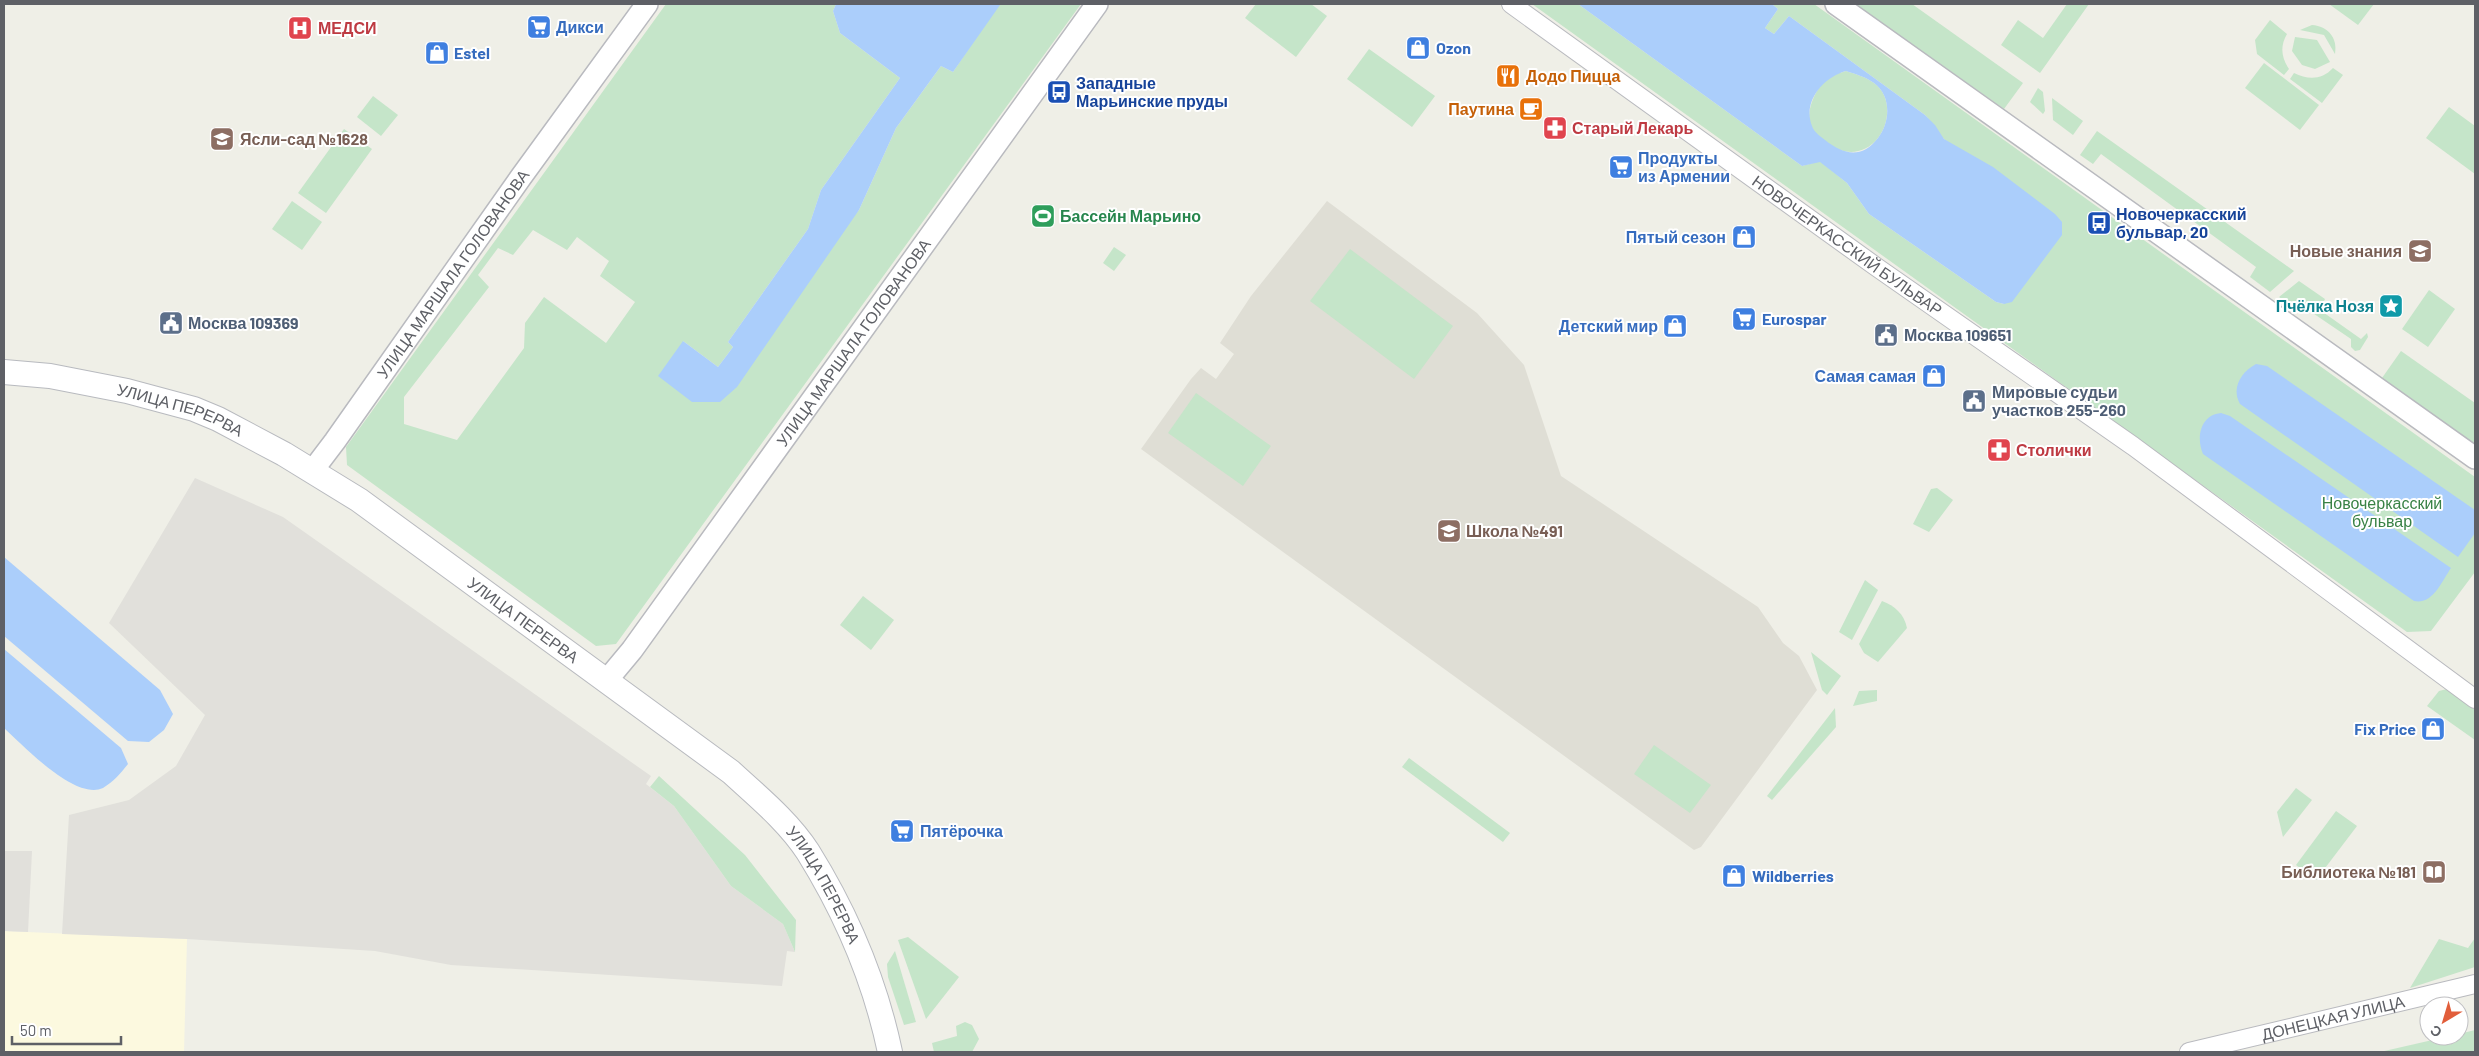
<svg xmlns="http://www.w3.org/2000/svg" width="2479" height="1056" font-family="Barlow,sans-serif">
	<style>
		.commercial { fill: #fcf9df }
		.industrial { fill: #e1e0db }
		.education { fill: #dfded5 }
		.green { fill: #c5e5c9; fill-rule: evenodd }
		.water { fill: #abcefb; fill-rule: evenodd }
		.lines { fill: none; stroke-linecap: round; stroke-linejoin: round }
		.minor-casing { stroke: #b9babf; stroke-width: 20 }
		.tertiary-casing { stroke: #b9babf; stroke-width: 24 }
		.secondary-casing { stroke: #b8babf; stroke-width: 26 }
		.minor { stroke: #fff; stroke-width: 18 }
		.tertiary { stroke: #fff; stroke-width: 21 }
		.secondary { stroke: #fff; stroke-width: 24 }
		.labels { text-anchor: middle; stroke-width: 4; stroke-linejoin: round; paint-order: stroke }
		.shop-label { font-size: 16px; font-weight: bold; fill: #366cbe; stroke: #fff; text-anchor: start }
		.health-label { font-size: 16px; font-weight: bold; fill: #be3a42; stroke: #fff; text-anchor: start }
		.food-label { font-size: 16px; font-weight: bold; fill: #c56008; stroke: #fff; text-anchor: start }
		.transit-label { font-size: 16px; font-weight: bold; fill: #164399; stroke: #fff; text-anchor: start }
		.education-label { font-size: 16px; font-weight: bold; fill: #785e54; stroke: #fff; text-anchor: start }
		.leisure-label { font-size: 16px; font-weight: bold; fill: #27864d; stroke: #fff; text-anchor: start }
		.street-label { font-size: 16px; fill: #5e6066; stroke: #fff }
		.culture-label { font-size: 16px; font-weight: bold; fill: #0d838f; stroke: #fff; text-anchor: end }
		.service-label { font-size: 16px; font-weight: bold; fill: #4e5e75; stroke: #fff; text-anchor: start }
		.park-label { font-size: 16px; fill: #398246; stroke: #fff }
	</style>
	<rect width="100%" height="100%" fill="#efefe7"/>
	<path class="commercial" d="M 4,931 L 187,939 L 184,1052 L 4,1052 Z"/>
	<g class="industrial">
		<path d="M 195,478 L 283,517 L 651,776 L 646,784 L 674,806 L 731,886 L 783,924 L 795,952 L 787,951 L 782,986 L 451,965 L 375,951 L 187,939 L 62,934 L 69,815 L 129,800 L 176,766 L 205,715 L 109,623 Z"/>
		<path d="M 4,851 L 32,851 L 28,932 L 4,931 Z"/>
	</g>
	<path class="education" d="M 1327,201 L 1477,313 L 1524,365 L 1561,476 L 1758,607 L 1783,643 L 1799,656 L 1817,690 L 1701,847 L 1694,850 L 1141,449 L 1191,379 L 1201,368 L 1216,379 L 1234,354 L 1220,343 L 1251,296 Z"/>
	<g class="green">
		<path d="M 666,4 L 836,4 L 833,11 L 840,33 L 900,78 L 821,190 L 808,229 L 728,342 L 733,347 L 718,367 L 683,341 L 692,402 L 859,210 L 896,128 L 941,66 L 953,72 L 999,4 L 1081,4 L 616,644 L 596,646 L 347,465 L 346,447 ZM 533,230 L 567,250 L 577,237 L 609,261 L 600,276 L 635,302 L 606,343 L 544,297 L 525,323 L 524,348 L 457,440 L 404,424 L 404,397 L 489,287 L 478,275 L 498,248 L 513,255 Z"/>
		<path d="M 1256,4 L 1311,4 L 1327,16 L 1296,57 L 1245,18 Z"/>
		<path d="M 1532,4 L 1578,4 L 1802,166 L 1820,161 L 1847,183 L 1869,214 L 1996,302 L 2004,304 L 2008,180 C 1988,162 1964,155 1945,140 C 1938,134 1933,123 1925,115 L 1789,16 L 1774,34 L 1765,28 L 1778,9 L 1772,4 L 1814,4 L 2475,477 L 2475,572 L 2431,631 L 2407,632 Z"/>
		<path d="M 1855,4 L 1912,4 L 2023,83 L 2004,109 Z"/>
		<path d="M 2067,4 L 2089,4 L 2040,73 L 2001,45 L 2018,20 L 2043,38 Z"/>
		<path d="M 2329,4 L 2374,4 L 2358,25 Z"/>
		<path d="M 2270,20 L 2287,34 C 2280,46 2281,57 2289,69 L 2284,75 L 2257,54 L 2255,40 Z"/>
		<path d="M 2312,25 C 2328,26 2338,38 2335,54 L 2324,35 L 2300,30 Z"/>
		<path d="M 2295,37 L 2317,40 L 2330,62 L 2315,69 L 2302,65 L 2292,51 Z"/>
		<path d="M 1369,49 L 1435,96 L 1412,127 L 1347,79 Z"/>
		<path d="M 2264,63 L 2319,105 L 2300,130 L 2245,88 Z"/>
		<path d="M 2333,68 L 2343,75 L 2322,103 L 2290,79 L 2294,73 C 2308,80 2322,80 2333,68 Z"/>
		<path d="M 1846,71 C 1855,74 1866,77 1874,83 C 1892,96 1890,123 1878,138 C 1859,162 1829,152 1813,130 C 1803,115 1815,88 1828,78 C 1833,74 1840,73 1846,71 Z"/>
		<path d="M 2038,88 L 2043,92 L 2045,111 L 2043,114 L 2030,102 Z"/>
		<path d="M 373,96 L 398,115 L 381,136 L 357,117 Z"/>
		<path d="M 2052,98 L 2083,121 L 2073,135 L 2053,120 Z"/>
		<path d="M 2449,107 L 2475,126 L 2475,174 L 2426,138 Z"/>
		<path d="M 344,129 L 372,149 L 326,213 L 298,193 Z"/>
		<path d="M 2097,131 L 2294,271 L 2270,292 L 2250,277 L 2256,267 L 2101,154 L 2093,164 L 2080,155 Z"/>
		<path d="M 292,201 L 322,222 L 302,250 L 272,229 Z"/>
		<path d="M 1114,247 L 1126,255 L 1114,271 L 1103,263 Z"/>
		<path d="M 1350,249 L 1453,326 L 1414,379 L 1310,301 Z"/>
		<path d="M 2299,281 L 2325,299 L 2320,310 L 2361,339 L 2367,333 L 2368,337 L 2360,350 L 2355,351 L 2351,347 L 2351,339 L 2295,301 L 2289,304 L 2279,297 Z"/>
		<path d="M 2429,290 L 2455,309 L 2428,347 L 2402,329 Z"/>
		<path d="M 2401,351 L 2475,403 L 2475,445 L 2382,378 Z"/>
		<path d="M 1196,393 L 1271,446 L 1243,486 L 1168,433 Z"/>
		<path d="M 1937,488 L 1953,500 L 1929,532 L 1913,524 L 1931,489 Z"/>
		<path d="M 1865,580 L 1878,590 L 1852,640 L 1839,632 Z"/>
		<path d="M 863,596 L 894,620 L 871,650 L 840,625 Z"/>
		<path d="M 1882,601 C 1895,606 1904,614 1907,628 L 1878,662 L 1864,653 L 1859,644 Z"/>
		<path d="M 1811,652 L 1841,676 L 1827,695 L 1822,690 Z"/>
		<path d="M 2447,689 L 2475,710 L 2475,740 L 2427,706 L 2439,691 Z"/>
		<path d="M 1877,690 L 1877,701 L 1853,706 L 1859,691 Z"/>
		<path d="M 1835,708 L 1836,727 L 1772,800 L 1767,796 Z"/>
		<path d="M 1654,745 L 1711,785 L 1690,813 L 1634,774 Z"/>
		<path d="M 1409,758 L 1510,833 L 1503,842 L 1402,767 Z"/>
		<path d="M 659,776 L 745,855 L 796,920 L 795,952 L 783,924 L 731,886 L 674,806 L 650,787 Z"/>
		<path d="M 2296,788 L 2312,800 L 2283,837 L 2277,812 Z"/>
		<path d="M 2336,811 L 2357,826 L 2316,880 L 2296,865 Z"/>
		<path d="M 908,937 L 959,977 L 926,1019 L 898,940 Z"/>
		<path d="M 2475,938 L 2475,967 L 2410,988 L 2439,939 L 2468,948 Z"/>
		<path d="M 895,951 L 916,1022 L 904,1025 L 888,977 L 887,964 Z"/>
		<path d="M 965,1022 L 972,1025 L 979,1039 L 972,1052 L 934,1052 L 932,1043 L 957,1036 L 956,1026 Z"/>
		<path d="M 2475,1030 L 2475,1052 L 2380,1052 L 2450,1036 L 2459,1036 L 2459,1034 Z"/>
	</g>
	<g class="water">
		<path d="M 836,4 L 1000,5 L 953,72 L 941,66 L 896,128 L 859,210 L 737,387 L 720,402 L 692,402 L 658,376 L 683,341 L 718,367 L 733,347 L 728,342 L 808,229 L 821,190 L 900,78 L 840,33 L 833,11 Z"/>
		<path d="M 1578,4 L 1772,4 L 1778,9 L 1765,28 L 1774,34 L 1789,16 L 1925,115 L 1935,125 L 1944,139 L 1993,167 L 2055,214 L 2062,222 L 2062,235 L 2012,302 L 2004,304 L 1996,302 L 1869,214 L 1847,183 L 1820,162 L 1802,166 ZM 1846,71 C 1855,74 1866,77 1874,83 C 1892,96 1890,123 1878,138 C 1861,160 1843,154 1825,140 C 1820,136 1814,132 1812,126 C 1802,101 1824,77 1846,71 Z"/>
		<path d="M 2256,364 L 2267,366 L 2475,510 L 2475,533 L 2458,557 L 2240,404 C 2231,388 2241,372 2256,364 Z"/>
		<path d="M 2221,413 L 2230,416 L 2451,568 C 2442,581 2433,605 2414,601 L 2203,454 C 2196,438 2200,415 2221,413 Z"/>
		<path d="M 4,557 L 160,690 L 173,714 L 164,730 L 149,742 L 128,741 L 4,636 Z"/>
		<path d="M 4,649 L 121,748 L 128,764 C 121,773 113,782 103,788 C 75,801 23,745 4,728 Z"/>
	</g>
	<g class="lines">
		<defs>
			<g id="minor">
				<path id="s1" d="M 1511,4 L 1875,266 L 2133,446 L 2475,699"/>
				<path id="s2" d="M 2189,1052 L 2475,984"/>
			</g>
			<g id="tertiary">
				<path d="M 1836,4 L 2475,458"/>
				<path id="s3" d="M 313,470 L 335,441 L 521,177 L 647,4"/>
				<path id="s4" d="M 607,680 L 632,650 L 1097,4"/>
			</g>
			<g id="secondary">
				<path id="s5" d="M 4,372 L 50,376 L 127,391 L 194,409 L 218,419 L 284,454 L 359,500 L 731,772 C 757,796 788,821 808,852 C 846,913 875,981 890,1052"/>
			</g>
		</defs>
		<use href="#minor" class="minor-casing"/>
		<use href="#tertiary" class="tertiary-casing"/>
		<use href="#secondary" class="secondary-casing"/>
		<use href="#minor" class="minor"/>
		<use href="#tertiary" class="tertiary"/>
		<use href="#secondary" class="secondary"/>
	</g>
	<defs>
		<symbol id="supermarket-square" viewBox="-11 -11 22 22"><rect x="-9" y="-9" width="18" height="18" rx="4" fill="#3f7fe0" stroke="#fff"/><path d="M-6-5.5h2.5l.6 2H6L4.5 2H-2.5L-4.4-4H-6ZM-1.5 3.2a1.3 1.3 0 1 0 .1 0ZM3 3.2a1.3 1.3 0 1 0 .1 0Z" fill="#fff"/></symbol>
		<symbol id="hospital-square" viewBox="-11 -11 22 22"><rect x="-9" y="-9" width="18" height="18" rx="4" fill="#e0444e" stroke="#fff"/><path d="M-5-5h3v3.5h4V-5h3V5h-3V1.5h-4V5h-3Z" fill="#fff"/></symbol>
		<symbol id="shop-square" viewBox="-11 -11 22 22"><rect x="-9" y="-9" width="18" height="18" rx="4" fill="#3f7fe0" stroke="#fff"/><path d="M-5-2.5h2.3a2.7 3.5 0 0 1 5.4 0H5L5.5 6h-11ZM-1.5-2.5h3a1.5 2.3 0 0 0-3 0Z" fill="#fff"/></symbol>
		<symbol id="restaurant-square" viewBox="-11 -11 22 22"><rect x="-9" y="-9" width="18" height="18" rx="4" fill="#e8710a" stroke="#fff"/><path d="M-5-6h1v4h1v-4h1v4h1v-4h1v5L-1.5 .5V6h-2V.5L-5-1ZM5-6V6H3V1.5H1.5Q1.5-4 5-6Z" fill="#fff"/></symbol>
		<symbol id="bus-square" viewBox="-11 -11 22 22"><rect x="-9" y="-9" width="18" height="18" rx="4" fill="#1a4fb4" stroke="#fff"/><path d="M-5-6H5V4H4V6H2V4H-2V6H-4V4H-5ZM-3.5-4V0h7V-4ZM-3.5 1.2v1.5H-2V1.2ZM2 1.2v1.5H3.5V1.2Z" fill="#fff"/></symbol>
		<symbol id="cafe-square" viewBox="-11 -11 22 22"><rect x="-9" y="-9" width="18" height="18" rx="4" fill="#e8710a" stroke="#fff"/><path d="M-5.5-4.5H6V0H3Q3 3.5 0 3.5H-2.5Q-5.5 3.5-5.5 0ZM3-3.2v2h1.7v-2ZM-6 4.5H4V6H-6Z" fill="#fff"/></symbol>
		<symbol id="pharmacy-square" viewBox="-11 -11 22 22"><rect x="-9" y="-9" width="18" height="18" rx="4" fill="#e0444e" stroke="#fff"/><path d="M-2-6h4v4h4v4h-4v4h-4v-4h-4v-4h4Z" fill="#fff"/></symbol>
		<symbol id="school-square" viewBox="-11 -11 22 22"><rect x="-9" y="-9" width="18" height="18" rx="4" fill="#8d6e63" stroke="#fff"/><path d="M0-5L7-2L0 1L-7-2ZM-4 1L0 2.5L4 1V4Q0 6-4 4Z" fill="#fff"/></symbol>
		<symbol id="stadium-square" viewBox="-11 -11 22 22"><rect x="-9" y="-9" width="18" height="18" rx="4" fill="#2e9e5b" stroke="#fff"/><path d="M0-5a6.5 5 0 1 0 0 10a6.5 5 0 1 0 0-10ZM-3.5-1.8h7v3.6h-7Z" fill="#fff"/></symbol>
		<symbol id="university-square" viewBox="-11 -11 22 22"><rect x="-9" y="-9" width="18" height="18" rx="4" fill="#8d6e63" stroke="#fff"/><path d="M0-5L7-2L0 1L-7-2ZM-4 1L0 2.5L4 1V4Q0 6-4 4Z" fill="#fff"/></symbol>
		<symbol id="sight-square" viewBox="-11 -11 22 22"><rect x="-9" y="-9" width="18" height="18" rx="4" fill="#0f9aa8" stroke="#fff"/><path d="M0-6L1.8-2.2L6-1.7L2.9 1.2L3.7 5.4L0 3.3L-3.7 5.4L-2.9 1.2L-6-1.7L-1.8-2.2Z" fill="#fff"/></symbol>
		<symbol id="civic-square" viewBox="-11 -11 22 22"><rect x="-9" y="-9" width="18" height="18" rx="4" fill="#5c6f8a" stroke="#fff"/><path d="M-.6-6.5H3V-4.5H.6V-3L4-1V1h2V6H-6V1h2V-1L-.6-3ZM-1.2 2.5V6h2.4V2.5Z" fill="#fff"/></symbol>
		<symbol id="library-square" viewBox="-11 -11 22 22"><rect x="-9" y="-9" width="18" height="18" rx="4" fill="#8d6e63" stroke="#fff"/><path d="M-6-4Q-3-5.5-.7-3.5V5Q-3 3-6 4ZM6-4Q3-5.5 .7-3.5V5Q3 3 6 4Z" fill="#fff"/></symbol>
	</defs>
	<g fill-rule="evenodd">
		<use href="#supermarket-square" x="525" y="13" width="28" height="28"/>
		<use href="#hospital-square" x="286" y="14" width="28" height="28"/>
		<use href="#shop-square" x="1404" y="34" width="28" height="28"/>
		<use href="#shop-square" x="423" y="39" width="28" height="28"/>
		<use href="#restaurant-square" x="1494" y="62" width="28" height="28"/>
		<use href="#bus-square" x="1045" y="78" width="28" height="28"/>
		<use href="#cafe-square" x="1517" y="95" width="28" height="28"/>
		<use href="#pharmacy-square" x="1541" y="114" width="28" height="28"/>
		<use href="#school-square" x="208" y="125" width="28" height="28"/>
		<use href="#supermarket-square" x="1607" y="153" width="28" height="28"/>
		<use href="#stadium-square" x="1029" y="202" width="28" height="28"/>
		<use href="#bus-square" x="2085" y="209" width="28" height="28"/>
		<use href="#shop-square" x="1730" y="223" width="28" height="28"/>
		<use href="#university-square" x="2406" y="237" width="28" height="28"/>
		<use href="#sight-square" x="2377" y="292" width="28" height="28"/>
		<use href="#supermarket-square" x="1730" y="305" width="28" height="28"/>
		<use href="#civic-square" x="157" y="309" width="28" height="28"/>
		<use href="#shop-square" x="1661" y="312" width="28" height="28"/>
		<use href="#civic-square" x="1872" y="321" width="28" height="28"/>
		<use href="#shop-square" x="1920" y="362" width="28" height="28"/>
		<use href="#civic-square" x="1960" y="387" width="28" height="28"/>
		<use href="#pharmacy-square" x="1985" y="436" width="28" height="28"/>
		<use href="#school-square" x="1435" y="517" width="28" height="28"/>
		<use href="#shop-square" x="2419" y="715" width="28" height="28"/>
		<use href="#supermarket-square" x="888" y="817" width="28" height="28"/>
		<use href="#library-square" x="2420" y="858" width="28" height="28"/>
		<use href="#shop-square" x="1720" y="862" width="28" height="28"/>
	</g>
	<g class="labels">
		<g class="shop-label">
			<text x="556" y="33">Дикси</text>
			<text x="1436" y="54">Ozon</text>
			<text x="454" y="59">Estel</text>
			<text x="1638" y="164">Продукты<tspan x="1638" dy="18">из Армении</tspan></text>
			<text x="1726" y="243" text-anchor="end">Пятый сезон</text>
			<text x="1762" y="325">Eurospar</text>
			<text x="1658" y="332" text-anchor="end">Детский мир</text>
			<text x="1916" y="382" text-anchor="end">Самая самая</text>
			<text x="2416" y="735" text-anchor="end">Fix Price</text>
			<text x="920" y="837">Пятёрочка</text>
			<text x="1752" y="882">Wildberries</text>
		</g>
		<g class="health-label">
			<text x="318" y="34">МЕДСИ</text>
			<text x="1572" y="134">Старый Лекарь</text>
			<text x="2016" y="456">Столички</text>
		</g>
		<g class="food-label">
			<text x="1526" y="82">Додо Пицца</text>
			<text x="1514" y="115" text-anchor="end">Паутина</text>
		</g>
		<g class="transit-label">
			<text x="1076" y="89">Западные<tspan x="1076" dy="18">Марьинские пруды</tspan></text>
			<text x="2116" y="220">Новочеркасский<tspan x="2116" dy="18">бульвар, 20</tspan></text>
		</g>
		<g class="education-label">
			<text x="240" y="145">Ясли-сад №1628</text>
			<text x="2402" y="257" text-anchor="end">Новые знания</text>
			<text x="1466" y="537">Школа №491</text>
			<text x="2416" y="878" text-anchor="end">Библиотека №181</text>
		</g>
		<g class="leisure-label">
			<text x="1060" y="222">Бассейн Марьино</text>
		</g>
		<g class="street-label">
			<text dy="6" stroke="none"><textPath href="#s1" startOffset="414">НОВОЧЕРКАССКИЙ БУЛЬВАР</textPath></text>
			<text dy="6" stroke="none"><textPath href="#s3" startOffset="241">УЛИЦА МАРШАЛА ГОЛОВАНОВА</textPath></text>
			<text dy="6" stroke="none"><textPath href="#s4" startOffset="418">УЛИЦА МАРШАЛА ГОЛОВАНОВА</textPath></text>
			<text dy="6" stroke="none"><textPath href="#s5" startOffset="181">УЛИЦА ПЕРЕРВА</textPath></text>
			<text dy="6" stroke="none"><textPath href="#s5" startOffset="586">УЛИЦА ПЕРЕРВА</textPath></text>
			<text dy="6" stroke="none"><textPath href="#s5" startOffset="991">УЛИЦА ПЕРЕРВА</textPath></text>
			<text dy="6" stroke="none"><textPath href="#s2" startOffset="148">ДОНЕЦКАЯ УЛИЦА</textPath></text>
		</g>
		<g class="culture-label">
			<text x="2374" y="312">Пчёлка Нозя</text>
		</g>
		<g class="service-label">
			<text x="188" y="329">Москва 109369</text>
			<text x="1904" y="341">Москва 109651</text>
			<text x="1992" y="398">Мировые судьи<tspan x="1992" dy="18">участков 255-260</tspan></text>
		</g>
		<g class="park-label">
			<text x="2382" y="509">Новочеркасский<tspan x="2382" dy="18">бульвар</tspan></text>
		</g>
	</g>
	<rect width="2479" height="1056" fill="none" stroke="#5e6066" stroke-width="10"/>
	<g transform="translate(2444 1021) rotate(218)"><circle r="24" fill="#ffffff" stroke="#bfbfc2"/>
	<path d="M0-4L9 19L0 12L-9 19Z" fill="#e15e3b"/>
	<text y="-8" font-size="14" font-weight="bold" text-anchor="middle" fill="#5e6066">С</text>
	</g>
	<path d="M12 1036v8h109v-8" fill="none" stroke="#5e6066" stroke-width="2.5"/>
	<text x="20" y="1036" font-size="15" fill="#5e6066" stroke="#ffffff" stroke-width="4" paint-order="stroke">50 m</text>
</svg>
